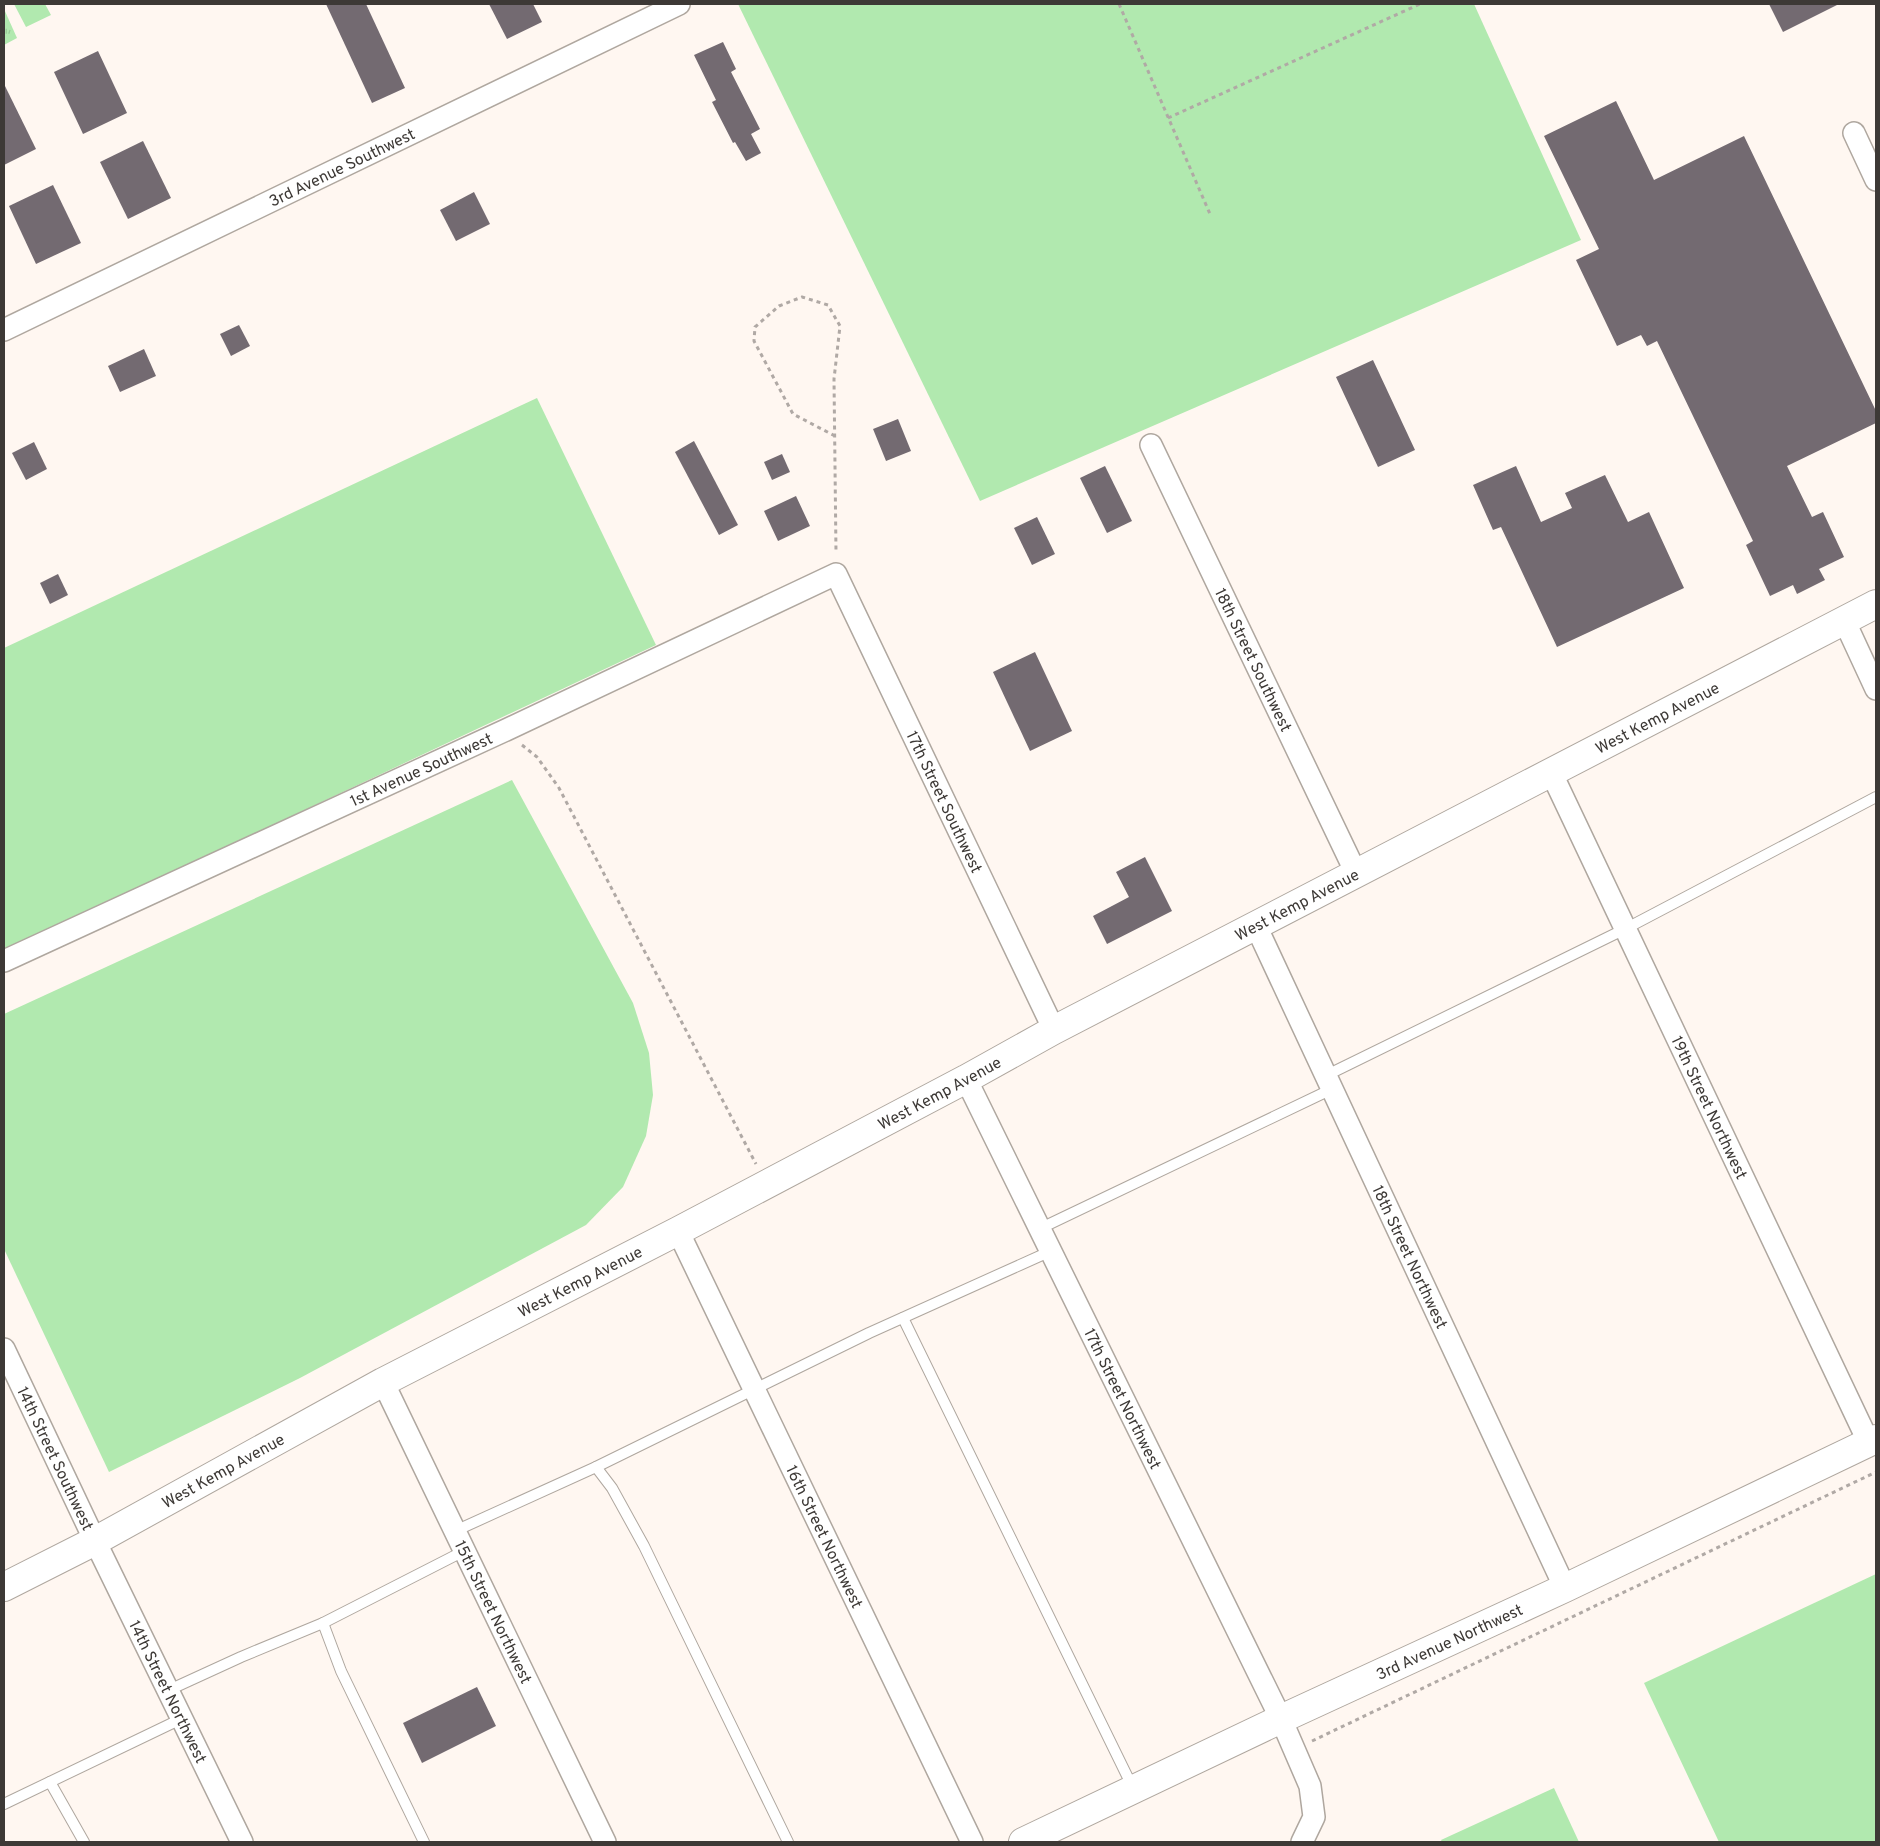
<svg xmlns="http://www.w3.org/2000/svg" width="1880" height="1846" font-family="Overpass,sans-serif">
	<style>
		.green { fill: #b1e9af }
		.park { fill: url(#park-tufts) }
		.building { fill: #736a71 }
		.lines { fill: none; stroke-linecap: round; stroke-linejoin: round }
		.lane-casing { stroke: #afa79f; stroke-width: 12 }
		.street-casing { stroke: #afa79f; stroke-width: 24 }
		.secondary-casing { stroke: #afa79f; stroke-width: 30 }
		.path { stroke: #b0a9a5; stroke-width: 3; stroke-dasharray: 4 4; stroke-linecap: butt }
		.lane { stroke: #fff; stroke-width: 10 }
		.street { stroke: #fff; stroke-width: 21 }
		.secondary { stroke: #fff; stroke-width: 28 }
		.labels { text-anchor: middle; stroke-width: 5; stroke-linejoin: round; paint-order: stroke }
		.street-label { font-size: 16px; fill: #3d3936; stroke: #fff7f1 }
	</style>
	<defs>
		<pattern id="park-tufts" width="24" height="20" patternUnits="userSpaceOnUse" patternTransform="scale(1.25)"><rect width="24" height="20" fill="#b1e9af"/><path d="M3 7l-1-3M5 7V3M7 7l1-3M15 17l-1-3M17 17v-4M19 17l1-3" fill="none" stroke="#99c997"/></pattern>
	</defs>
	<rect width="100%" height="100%" fill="#fff7f1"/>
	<g class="green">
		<path d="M 14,4 L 45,4 L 51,15 L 26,27 Z"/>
		<path d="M 738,4 L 1474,4 L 1581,240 L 980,501 Z"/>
		<path d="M 537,398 L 656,645 L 4,951 L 4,648 Z"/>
		<path d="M 512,780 L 633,1003 L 649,1053 L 653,1095 L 646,1136 L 623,1187 L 586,1225 L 300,1378 L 109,1472 L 4,1249 L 4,1014 Z"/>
		<path d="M 1876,1574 L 1876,1842 L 1719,1842 L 1644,1683 Z"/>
		<path d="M 1554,1788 L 1579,1842 L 1442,1842 L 1441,1840 Z"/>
	</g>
	<path class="park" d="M 4,9 L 17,38 L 4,45 Z"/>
	<g class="building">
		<path d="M 326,4 L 366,4 L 405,88 L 372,103 Z"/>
		<path d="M 489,4 L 533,4 L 542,22 L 507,39 Z"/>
		<path d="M 1769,4 L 1839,4 L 1783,32 Z"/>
		<path d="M 723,42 L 736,69 L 731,72 L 760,129 L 751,134 L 761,153 L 746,161 L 735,142 L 733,143 L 712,102 L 716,100 L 694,55 Z"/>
		<path d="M 98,51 L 127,113 L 83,134 L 54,72 Z"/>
		<path d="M 4,84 L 36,149 L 4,165 Z"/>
		<path d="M 1616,101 L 1654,180 L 1744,136 L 1876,411 L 1876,423 L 1787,466 L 1812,517 L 1823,512 L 1844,557 L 1819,569 L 1825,580 L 1797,594 L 1793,585 L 1770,596 L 1746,545 L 1753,541 L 1657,341 L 1647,346 L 1641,335 L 1617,346 L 1576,260 L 1599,249 L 1544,136 Z"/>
		<path d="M 143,141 L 171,198 L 128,219 L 100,162 Z"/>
		<path d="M 53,185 L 81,243 L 36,264 L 9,206 Z"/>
		<path d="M 474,192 L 490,224 L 456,241 L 440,210 Z"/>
		<path d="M 239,325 L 250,346 L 231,356 L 220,334 Z"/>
		<path d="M 144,349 L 156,376 L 120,392 L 108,366 Z"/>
		<path d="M 1373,360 L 1415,450 L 1378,467 L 1336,377 Z"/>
		<path d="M 898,419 L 911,451 L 886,461 L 873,429 Z"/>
		<path d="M 694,441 L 738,525 L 719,535 L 675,452 Z"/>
		<path d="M 34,442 L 47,469 L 26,480 L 12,453 Z"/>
		<path d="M 782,454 L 790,472 L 772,480 L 764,462 Z"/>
		<path d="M 1105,466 L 1132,521 L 1107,533 L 1080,478 Z"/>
		<path d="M 1516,466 L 1541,522 L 1572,508 L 1565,493 L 1605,475 L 1628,522 L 1649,512 L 1684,588 L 1557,647 L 1501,527 L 1493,530 L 1473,485 Z"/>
		<path d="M 796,496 L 810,526 L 778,541 L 764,511 Z"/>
		<path d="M 1037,517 L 1055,554 L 1032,565 L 1014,528 Z"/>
		<path d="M 58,574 L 68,595 L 50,604 L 40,583 Z"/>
		<path d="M 1035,652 L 1072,731 L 1030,751 L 993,672 Z"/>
		<path d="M 1145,857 L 1172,911 L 1107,944 L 1093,916 L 1129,897 L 1116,872 Z"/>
		<path d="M 477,1687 L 496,1726 L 422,1763 L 403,1723 Z"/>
	</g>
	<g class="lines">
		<defs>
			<g id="lane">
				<path d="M 1325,1076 L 1625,929 L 1876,797"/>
				<path d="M 1039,1229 L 1332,1089"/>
				<path d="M 903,1318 L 1133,1788"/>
				<path d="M 596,1467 L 612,1488 L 644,1546 L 788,1842"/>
				<path d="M 455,1531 L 596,1467 L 869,1333 L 1051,1251"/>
				<path d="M 323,1623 L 341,1671 L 424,1842"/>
				<path d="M 169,1690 L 241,1657 L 323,1623 L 464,1551"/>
				<path d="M 50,1782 L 84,1842"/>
				<path d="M 4,1804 L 183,1718"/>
			</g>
			<g id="street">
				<path d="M 1854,133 L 1876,180"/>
				<path id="s1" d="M 4,330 L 679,4"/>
				<path id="s2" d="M 1151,445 L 1356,873"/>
				<path d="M 1844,620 L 1876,689"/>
				<path id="s3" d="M 1551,772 L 1869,1443"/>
				<path id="s4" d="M 1256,926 L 1565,1588"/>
				<path id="s5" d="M 4,961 L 506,730 L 836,574 L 1054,1030"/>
				<path id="s6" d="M 966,1079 L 1281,1719 L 1310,1786 L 1314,1817 L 1302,1842"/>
				<path id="s7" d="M 678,1231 L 972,1842"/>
				<path id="s8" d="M 4,1349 L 95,1541 L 242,1842"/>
				<path id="s9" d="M 383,1382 L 605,1842"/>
			</g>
			<g id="secondary">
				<path id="s10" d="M 4,1587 L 95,1541 L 383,1382 L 678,1231 L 966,1079 L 1054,1030 L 1876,604"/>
				<path id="s11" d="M 1023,1842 L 1281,1719 L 1565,1588 L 1876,1439"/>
			</g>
		</defs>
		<use href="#lane" class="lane-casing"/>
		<use href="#street" class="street-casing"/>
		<use href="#secondary" class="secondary-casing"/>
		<g class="path">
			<path d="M 1119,4 L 1210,214"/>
			<path d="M 1168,118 L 1420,4"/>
			<path d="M 835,436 L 793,414 L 754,341 L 755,327 L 779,306 L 802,297 L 828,305 L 840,326 L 834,379 L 836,553"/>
			<path d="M 522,745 L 537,757 L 559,788 L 756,1164"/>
			<path d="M 1312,1741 L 1876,1472"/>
		</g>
		<use href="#lane" class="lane"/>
		<use href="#street" class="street"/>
		<use href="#secondary" class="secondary"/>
	</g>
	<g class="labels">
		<g class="street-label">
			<text dy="6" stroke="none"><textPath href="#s1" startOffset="375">3rd Avenue Southwest</textPath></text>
			<text dy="6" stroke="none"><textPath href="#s2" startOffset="238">18th Street Southwest</textPath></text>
			<text dy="6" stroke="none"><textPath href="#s10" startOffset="1868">West Kemp Avenue</textPath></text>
			<text dy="6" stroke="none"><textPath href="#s5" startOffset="459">1st Avenue Southwest</textPath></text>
			<text dy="6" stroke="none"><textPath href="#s5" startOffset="1170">17th Street Southwest</textPath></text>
			<text dy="6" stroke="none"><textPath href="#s10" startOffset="1462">West Kemp Avenue</textPath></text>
			<text dy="6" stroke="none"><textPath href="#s10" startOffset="1058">West Kemp Avenue</textPath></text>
			<text dy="6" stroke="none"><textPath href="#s3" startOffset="371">19th Street Northwest</textPath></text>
			<text dy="6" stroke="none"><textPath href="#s4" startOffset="365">18th Street Northwest</textPath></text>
			<text dy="6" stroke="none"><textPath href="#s10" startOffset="652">West Kemp Avenue</textPath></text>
			<text dy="6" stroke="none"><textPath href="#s6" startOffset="356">17th Street Northwest</textPath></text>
			<text dy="6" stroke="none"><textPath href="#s8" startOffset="121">14th Street Southwest</textPath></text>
			<text dy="6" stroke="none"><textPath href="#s10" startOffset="248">West Kemp Avenue</textPath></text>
			<text dy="6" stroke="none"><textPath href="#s7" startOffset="339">16th Street Northwest</textPath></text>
			<text dy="6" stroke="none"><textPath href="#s9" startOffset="255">15th Street Northwest</textPath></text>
			<text dy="6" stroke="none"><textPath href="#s11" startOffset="471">3rd Avenue Northwest</textPath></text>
			<text dy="6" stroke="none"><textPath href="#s8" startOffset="380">14th Street Northwest</textPath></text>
		</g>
	</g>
	<rect width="1880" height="1846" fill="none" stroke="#3d3936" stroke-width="10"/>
</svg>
